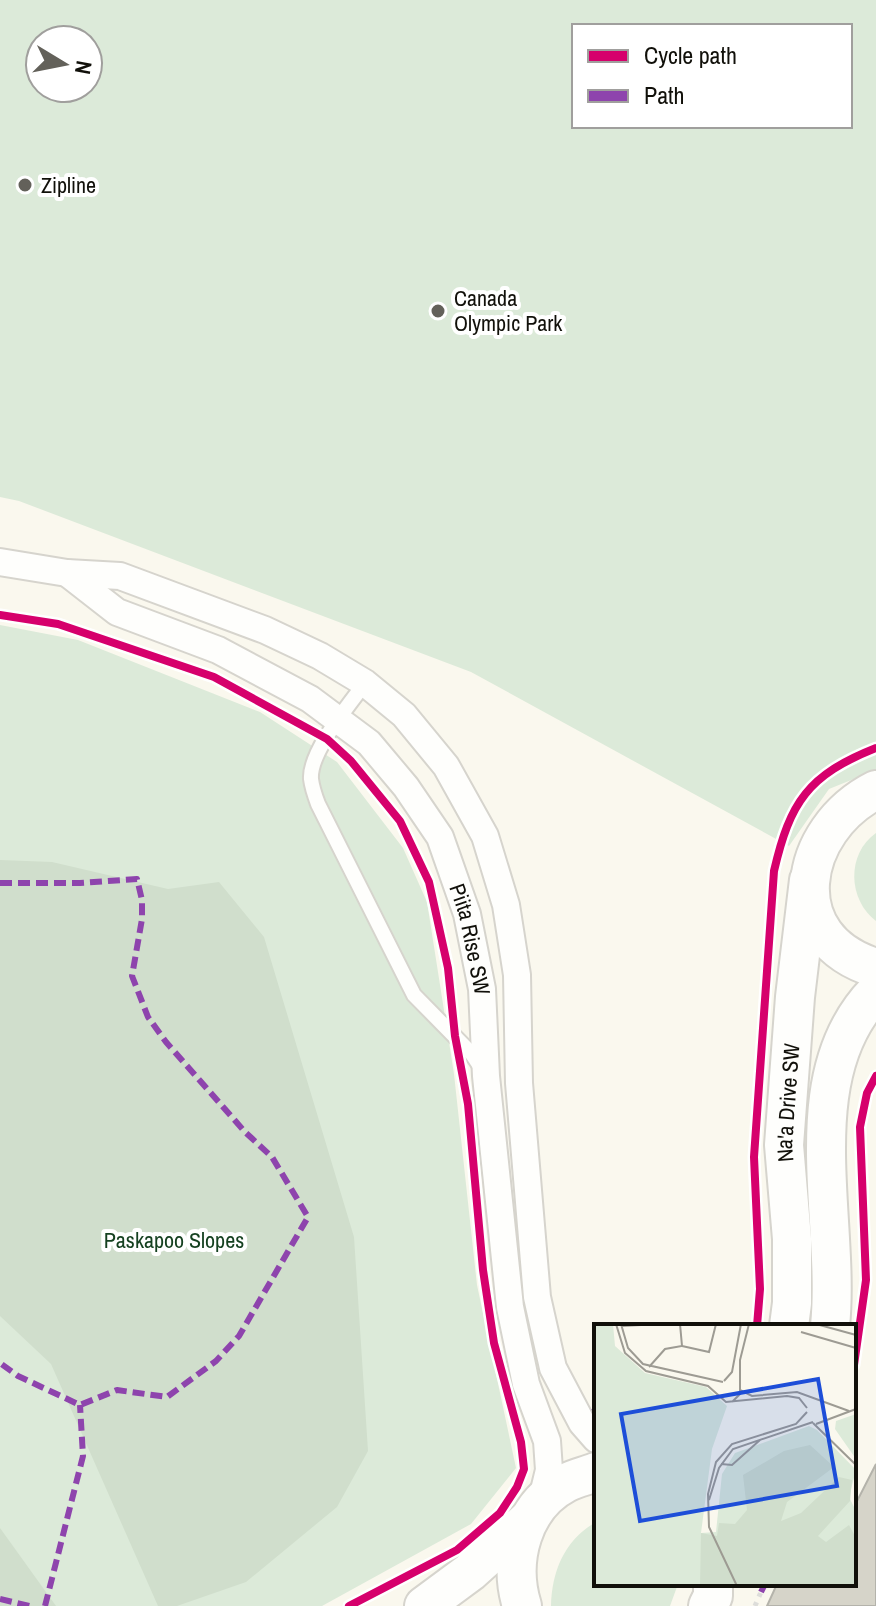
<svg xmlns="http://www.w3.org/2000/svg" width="876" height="1606" font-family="'Archivo Narrow',sans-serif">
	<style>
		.green { fill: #dcead9; fill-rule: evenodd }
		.forest { fill: #d0decc }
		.building { fill: #d6d4c9; stroke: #b4b3ab; stroke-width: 2 }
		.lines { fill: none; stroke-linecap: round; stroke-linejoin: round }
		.lane-casing { stroke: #d6d4cd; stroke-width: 18 }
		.street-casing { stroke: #d6d4cd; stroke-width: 30 }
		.secondary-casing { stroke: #d6d4cd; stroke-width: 42 }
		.path { stroke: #ddddda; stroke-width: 5; stroke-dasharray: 4 6; stroke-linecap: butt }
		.lane { stroke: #fefefc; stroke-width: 14 }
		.street { stroke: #fefefc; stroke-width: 26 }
		.secondary { stroke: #fefefc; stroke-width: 38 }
		.quiet { stroke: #8e44ad; stroke-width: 6; stroke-dasharray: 12 6; stroke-linecap: butt }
		.cycleway-casing { stroke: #fff; stroke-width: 13 }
		.cycleway { stroke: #d6006c; stroke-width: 8 }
		.poi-dot { fill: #63615a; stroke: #fff; stroke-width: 3 }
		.labels { text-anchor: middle; stroke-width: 8; stroke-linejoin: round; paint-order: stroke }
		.poi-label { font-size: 22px; fill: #11100a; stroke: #fff; text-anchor: start }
		.street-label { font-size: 22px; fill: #11100a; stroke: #fff }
		.park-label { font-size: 22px; fill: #154120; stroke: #fff }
		.inset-road { fill: none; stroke: #9d9b93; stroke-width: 2 }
		.view { fill: #1d4ed8; fill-opacity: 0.15; stroke: #1d4ed8; stroke-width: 4 }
		.inset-edge { fill: none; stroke: #11100a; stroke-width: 4 }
	</style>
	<rect width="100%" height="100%" fill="#faf8ee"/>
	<g class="green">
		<path d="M 0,0 L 876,0 L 876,770 L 829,789 L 789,846 L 471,672 L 19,501 L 0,497 ZM 850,26 L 850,126 L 574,126 L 574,26 ZM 88,40 L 88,88 L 40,88 L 40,40 Z"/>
		<path d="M 0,625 L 78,640 L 260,712 L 337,762 L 403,848 L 427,902 L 454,1074 L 477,1285 L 516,1468 L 471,1524 L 322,1606 L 0,1606 Z"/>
		<path d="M 876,833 L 876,921 C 848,900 846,854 876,833 Z"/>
		<path d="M 596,1522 L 596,1584 L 678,1584 L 670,1606 L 551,1606 C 552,1570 565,1540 596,1522 Z"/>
	</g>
	<g class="forest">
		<path d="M 0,860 L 52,862 L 168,889 L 219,882 L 264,937 L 354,1237 L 368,1451 L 337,1507 L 246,1582 L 177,1606 L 158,1606 L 51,1364 L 0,1316 Z"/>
		<path d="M 0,1528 L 56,1606 L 0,1606 Z"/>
	</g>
	<path class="building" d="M 876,1464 L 876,1606 L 767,1606 L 777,1584 L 854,1584 L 854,1507 Z"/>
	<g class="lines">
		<defs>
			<path id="lane" d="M 365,683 C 349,705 309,752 311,779 C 312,787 315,796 318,804 L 414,995 L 472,1054 L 482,1069"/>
			<g id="street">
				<path d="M 0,562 L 67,573 L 120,576 L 265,630 L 320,656 L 365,683 L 404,715 L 446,766 L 485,836 L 506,905 L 517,975 L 519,1083 L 537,1297 L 553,1368 L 582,1423 L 596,1439"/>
				<path id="s1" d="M 67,573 L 117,612 L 218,650 L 310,699 L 369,743 L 406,787 L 440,837 L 467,914 L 482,989 L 486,1076 L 510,1307 L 526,1384 L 547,1441 L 549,1470 L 541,1503"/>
			</g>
			<g id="secondary">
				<path d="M 876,790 C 797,830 779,939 876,968"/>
				<path id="s2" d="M 789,1326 L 792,1303 L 792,1239 L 784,1145 L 795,997 L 809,880"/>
				<path d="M 830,1326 C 841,1220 793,1077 876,992"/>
				<path d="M 424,1606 L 470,1572 L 528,1520"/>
				<path d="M 522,1606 C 508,1561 522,1506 566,1483 C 575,1478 586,1476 596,1472"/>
				<path d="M 708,1606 L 713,1596 L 713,1584"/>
			</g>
		</defs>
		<use href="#lane" class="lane-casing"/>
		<use href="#street" class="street-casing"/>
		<use href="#secondary" class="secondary-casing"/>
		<path class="path" d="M 755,1606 L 761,1592"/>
		<use href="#lane" class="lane"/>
		<use href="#street" class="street"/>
		<use href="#secondary" class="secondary"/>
		<g class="quiet">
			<path d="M 0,883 L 80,883 L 137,879 L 142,900 L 142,919 L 132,976 L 148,1017 L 166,1042 L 245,1132 L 272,1157 L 308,1217 L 239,1336 L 216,1361 L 167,1397 L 117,1390 L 80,1405 L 18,1376 L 0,1363"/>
			<path d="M 593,1412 L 596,1410"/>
			<path d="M 761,1592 L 765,1584"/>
			<path d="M 0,1599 L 30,1606"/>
			<path d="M 45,1606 L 83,1456 L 80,1405"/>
		</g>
		<defs>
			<g id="cycleway">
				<path d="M 0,615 L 58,624 L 214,677 L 327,739 L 351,761 L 400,821 L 429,882 L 448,968 L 455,1036 L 468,1104 L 483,1270 L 494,1343 L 521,1442 L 524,1469 L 517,1487 L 500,1513 L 457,1550 L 349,1606"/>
				<path d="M 757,1326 L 760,1289 L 754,1157 L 774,871 C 790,802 808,775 876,748"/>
				<path d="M 854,1365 L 866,1280 L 860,1127 L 867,1093 L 876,1076"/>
			</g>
		</defs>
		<use href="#cycleway" class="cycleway-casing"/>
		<use href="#cycleway" class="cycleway"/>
	</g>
	<g class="poi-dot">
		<circle cx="25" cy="185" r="8"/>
		<circle cx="438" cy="311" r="8"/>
	</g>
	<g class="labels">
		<g class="poi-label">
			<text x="41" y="193">Zipline</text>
			<text x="454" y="306">Canada<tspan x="454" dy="25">Olympic Park</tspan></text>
		</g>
		<g class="street-label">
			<text dy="8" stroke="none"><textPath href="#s1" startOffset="574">Piita Rise SW</textPath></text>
			<text dy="8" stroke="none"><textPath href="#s2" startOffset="224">Na'a Drive SW</textPath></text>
		</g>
		<g class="park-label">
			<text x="174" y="1248">Paskapoo Slopes</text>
		</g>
	</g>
	<g transform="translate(594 1324)">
		<rect width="262" height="262" fill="#faf8ee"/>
		<path d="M 0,0 L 19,0 L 21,22 L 51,49 L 112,63 L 133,82 L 118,125 L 107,209 L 122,208 L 128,150 L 141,129 L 215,102 L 223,106 L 262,146 L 255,173 L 262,187 L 262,262 L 0,262 ZM 262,90 L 262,135 L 241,105 L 242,97 Z" fill="#dcead9"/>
		<path d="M 216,121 L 240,143 L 193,178 L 187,197 L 207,189 L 245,153 L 258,156 L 256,177 L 224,212 L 232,218 L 255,201 L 262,214 L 262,262 L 106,262 L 107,209 L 123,212 L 125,199 L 141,200 L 153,186 L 149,151 L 190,127 Z" fill="#d0decc"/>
		<path class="inset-road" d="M 22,0 L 31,29 L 52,47 L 114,62 L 132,78 L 193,72 L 205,74 L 213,84M 27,0 L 34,24 L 49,40 L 129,58M 222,0 L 262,11M 28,2 L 66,0M 207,8 L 262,24M 88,22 L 115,28 L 122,0M 55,43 L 71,25 L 88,22 L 86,0M 130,57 L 138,48 L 147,0M 146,66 L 158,72 L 203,68 L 255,87M 138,78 L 146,70 L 146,36 L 155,0M 219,99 L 262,141M 222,100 L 262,85M 127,140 L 138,141 L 166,116M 115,176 L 125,144 L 139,125 L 219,98M 143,262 L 115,203 L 114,170 L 122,138 L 138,120 L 202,100 L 213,88"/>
		<path class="view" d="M 224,55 L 243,162 L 46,197 L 27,90 Z"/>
		<rect width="262" height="262" class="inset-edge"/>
	</g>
	<rect x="572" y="24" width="280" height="104" fill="#ffffff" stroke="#a09f9d" stroke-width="2"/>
	<rect x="588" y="50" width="40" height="12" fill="#d6006c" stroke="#a09f9d" stroke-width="2"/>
	<text x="644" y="64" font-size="24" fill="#11100a">Cycle path</text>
	<rect x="588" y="90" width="40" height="12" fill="#8e44ad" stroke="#a09f9d" stroke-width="2"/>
	<text x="644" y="104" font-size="24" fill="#11100a">Path</text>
	<g transform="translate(64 64) rotate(100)"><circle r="38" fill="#ffffff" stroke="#a09f9d" stroke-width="2"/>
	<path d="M0-6L14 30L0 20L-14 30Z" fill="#63615a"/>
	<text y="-12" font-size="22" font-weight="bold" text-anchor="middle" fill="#11100a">N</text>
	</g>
</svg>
